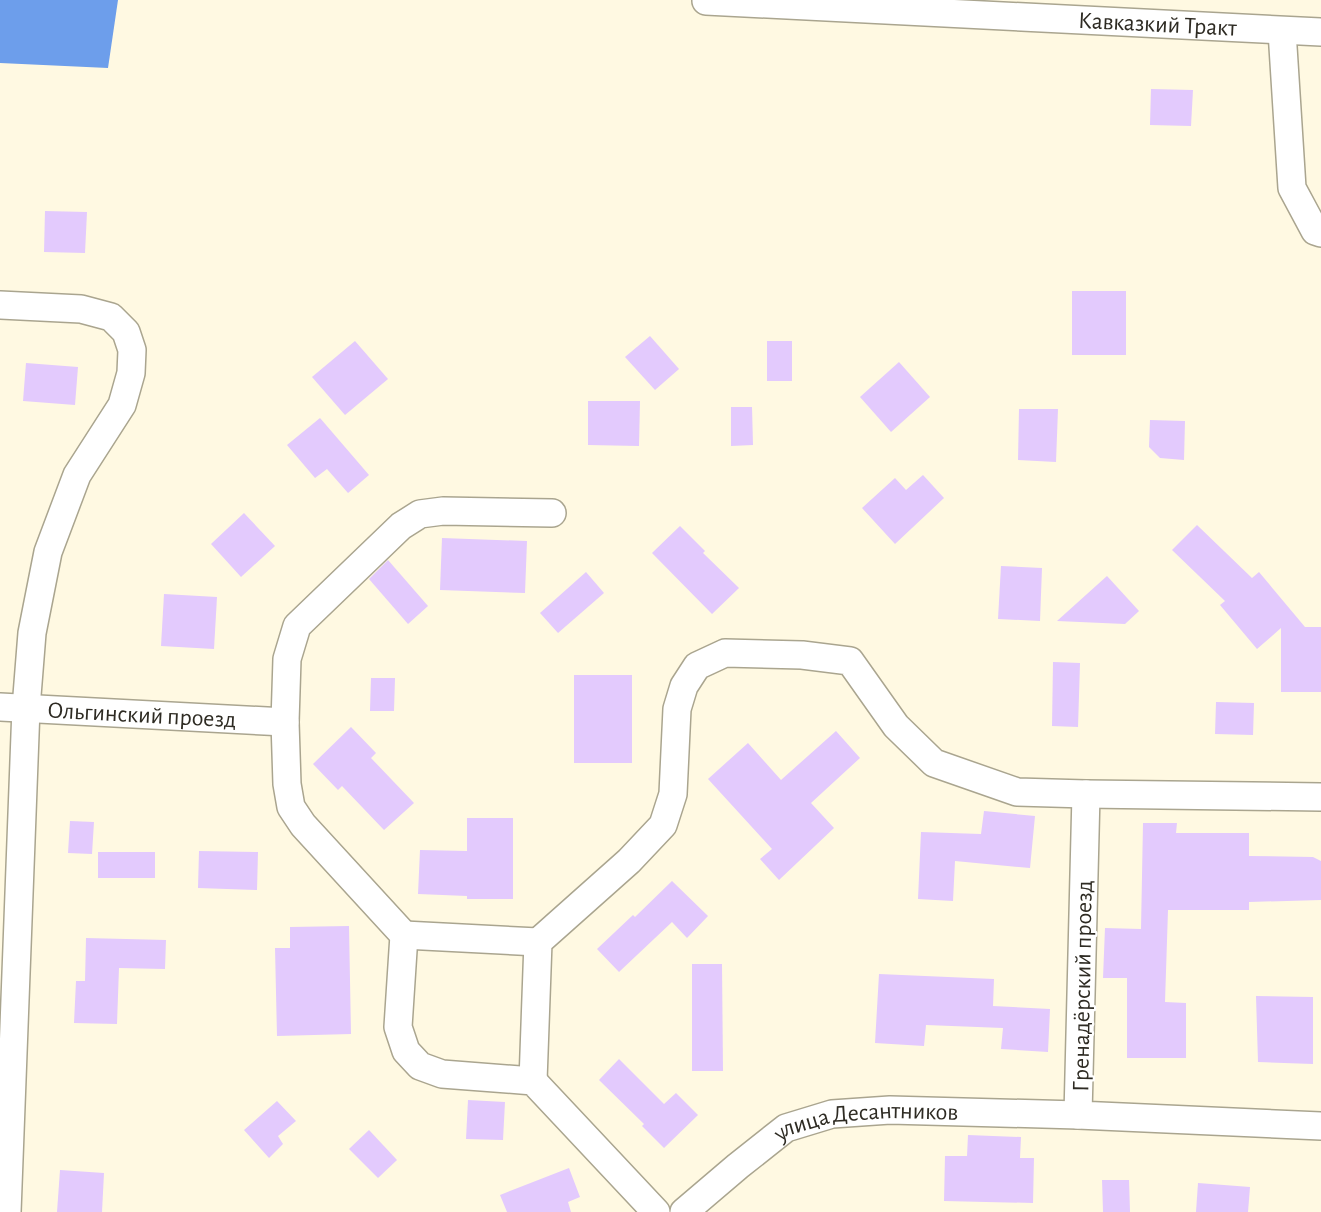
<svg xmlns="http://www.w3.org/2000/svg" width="1321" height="1212" font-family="'Alegreya Sans',sans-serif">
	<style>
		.water { fill: #6d9eeb }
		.building { fill: #e3cafd }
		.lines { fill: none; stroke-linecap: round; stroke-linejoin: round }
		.minor-casing { stroke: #aaa58f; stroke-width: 30 }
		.minor { stroke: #fff; stroke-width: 27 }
		.labels { text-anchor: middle; stroke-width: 4.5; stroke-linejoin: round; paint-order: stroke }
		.street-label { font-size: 24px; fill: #2e2b23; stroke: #fff }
	</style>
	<rect width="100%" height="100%" fill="#fff9e2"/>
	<path class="water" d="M 0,0 L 118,0 L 108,68 L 0,63 Z"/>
	<g class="building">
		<path d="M 1151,89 L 1193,90 L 1191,126 L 1150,125 Z"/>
		<path d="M 45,211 L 87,212 L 85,253 L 44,252 Z"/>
		<rect x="1072" y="291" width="54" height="64"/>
		<path d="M 650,336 L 679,369 L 655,390 L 625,357 Z"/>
		<path d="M 355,341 L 388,379 L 345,415 L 312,377 Z"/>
		<rect x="767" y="341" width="25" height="40"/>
		<path d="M 899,362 L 930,397 L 891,432 L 860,397 Z"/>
		<path d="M 26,363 L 78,367 L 75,405 L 23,401 Z"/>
		<path d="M 588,401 L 640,401 L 639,446 L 588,445 Z"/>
		<path d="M 731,407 L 752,407 L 753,445 L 731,446 Z"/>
		<path d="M 1019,409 L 1058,409 L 1056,462 L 1018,460 Z"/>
		<path d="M 320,418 L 369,475 L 348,493 L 327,469 L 315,478 L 287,445 Z"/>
		<path d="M 1150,420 L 1185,421 L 1184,460 L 1160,458 L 1149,447 Z"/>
		<path d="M 923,475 L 944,498 L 895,544 L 862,508 L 895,478 L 906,490 Z"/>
		<path d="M 244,513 L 275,546 L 241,577 L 211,544 Z"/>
		<path d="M 1197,525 L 1252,578 L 1259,572 L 1305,627 L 1321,627 L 1321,692 L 1281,692 L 1281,628 L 1257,649 L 1220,605 L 1225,601 L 1172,550 Z"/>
		<path d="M 680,526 L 705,551 L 703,553 L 739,588 L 712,614 L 652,553 Z"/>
		<path d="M 442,538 L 527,541 L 525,593 L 440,590 Z"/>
		<path d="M 388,560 L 428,606 L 408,624 L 369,579 Z"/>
		<path d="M 1001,566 L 1042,568 L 1040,621 L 998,619 Z"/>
		<path d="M 586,572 L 604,593 L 558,633 L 540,613 Z"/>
		<path d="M 1107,576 L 1139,611 L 1125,624 L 1057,621 Z"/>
		<path d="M 164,594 L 217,597 L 214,649 L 161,646 Z"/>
		<path d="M 1053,662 L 1080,663 L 1078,727 L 1052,726 Z"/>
		<rect x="574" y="675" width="58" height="88"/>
		<path d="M 371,678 L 395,678 L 394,711 L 370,711 Z"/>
		<path d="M 1216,702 L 1254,703 L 1253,735 L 1215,734 Z"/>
		<path d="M 351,727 L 376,753 L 371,758 L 414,803 L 384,830 L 342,786 L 338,790 L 313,764 Z"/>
		<path d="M 836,731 L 860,758 L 811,803 L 834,828 L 779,880 L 760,859 L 772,849 L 708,779 L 748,743 L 781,780 Z"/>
		<path d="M 984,811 L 1035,816 L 1030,868 L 955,861 L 953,901 L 918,899 L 921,832 L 981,834 Z"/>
		<path d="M 467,818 L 513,818 L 513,899 L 467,899 L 467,896 L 418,894 L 420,850 L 467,851 Z"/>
		<path d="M 70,821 L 94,822 L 92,854 L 68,853 Z"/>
		<path d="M 1143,823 L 1177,823 L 1176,833 L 1249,833 L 1249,856 L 1313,857 L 1321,861 L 1321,900 L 1249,902 L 1249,910 L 1168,910 L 1165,1002 L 1186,1003 L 1186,1058 L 1127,1058 L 1127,978 L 1103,978 L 1105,928 L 1141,929 Z"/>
		<path d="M 199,851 L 258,852 L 257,890 L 198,888 Z"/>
		<rect x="98" y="852" width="57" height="26"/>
		<path d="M 672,881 L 708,916 L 687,938 L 672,922 L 619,972 L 597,949 L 633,915 L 635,917 Z"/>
		<path d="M 349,926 L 351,1034 L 277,1036 L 275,948 L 290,948 L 290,927 Z"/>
		<path d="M 86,938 L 166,940 L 165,969 L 119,968 L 117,1024 L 74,1023 L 76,981 L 85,981 Z"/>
		<path d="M 692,964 L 722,964 L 723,1071 L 692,1071 Z"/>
		<path d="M 879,974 L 994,979 L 993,1006 L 1050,1009 L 1048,1052 L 1001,1049 L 1003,1028 L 926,1025 L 924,1046 L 875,1043 Z"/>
		<path d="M 1256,996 L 1313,997 L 1313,1064 L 1258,1062 Z"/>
		<path d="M 619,1059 L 664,1104 L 676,1093 L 698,1115 L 664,1148 L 642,1126 L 644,1124 L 599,1080 Z"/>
		<path d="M 468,1100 L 505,1102 L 503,1140 L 466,1139 Z"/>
		<path d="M 277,1101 L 296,1121 L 278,1136 L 283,1144 L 269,1158 L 244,1130 Z"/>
		<path d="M 369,1130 L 397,1160 L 378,1178 L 349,1149 Z"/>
		<path d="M 968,1135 L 1021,1137 L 1020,1158 L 1034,1158 L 1033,1203 L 944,1201 L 945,1156 L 967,1156 Z"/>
		<path d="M 569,1168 L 580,1197 L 568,1202 L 571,1212 L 507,1212 L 500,1195 Z"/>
		<path d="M 60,1170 L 104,1173 L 102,1212 L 57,1212 Z"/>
		<path d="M 1102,1180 L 1129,1180 L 1130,1212 L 1103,1212 Z"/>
		<path d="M 1198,1183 L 1250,1187 L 1248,1212 L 1196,1212 Z"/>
	</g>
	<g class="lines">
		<defs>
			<g id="minor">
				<path id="s1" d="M 706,1 L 1321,32"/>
				<path d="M 1282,31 L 1292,188 L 1315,231 L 1321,233"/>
				<path d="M 0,305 L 81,309 L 111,317 L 126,332 L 132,350 L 131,373 L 122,405 L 77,475 L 48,552 L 32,633 L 26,708 L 7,1212"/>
				<path d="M 552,513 L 443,511 L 420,514 L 401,526 L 297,626 L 287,659 L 285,722 L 287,784 L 291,807 L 303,825 L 404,935 L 398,1027 L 406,1051 L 420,1066 L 442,1074 L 533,1081 L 656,1212"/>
				<path id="s2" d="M 0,707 L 285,722"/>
				<path d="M 1086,794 L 1078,1115 L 1321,1126"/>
				<path d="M 404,935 L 538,942"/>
				<path d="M 533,1081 L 538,942 L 629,861 L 663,825 L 673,794 L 677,709 L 684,686 L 697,666 L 725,653 L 802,655 L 850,661 L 896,726 L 934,763 L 1017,792 L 1086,794 L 1321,797"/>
				<path id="s3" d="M 684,1212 L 738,1166 L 786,1128 L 832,1114 L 890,1110 L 1078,1115"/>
			</g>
		</defs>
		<use href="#minor" class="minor-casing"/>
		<use href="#minor" class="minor"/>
	</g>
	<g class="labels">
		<g class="street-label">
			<text dy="8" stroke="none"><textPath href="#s1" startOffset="452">Кавказкий Тракт</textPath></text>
			<text dy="8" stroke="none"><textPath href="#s2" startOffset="142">Ольгинский проезд</textPath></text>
			<text transform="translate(1082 986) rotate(-89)" y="8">Гренадёрский проезд</text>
			<text dy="8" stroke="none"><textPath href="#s3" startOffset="213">улица Десантников</textPath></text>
		</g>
	</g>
</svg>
